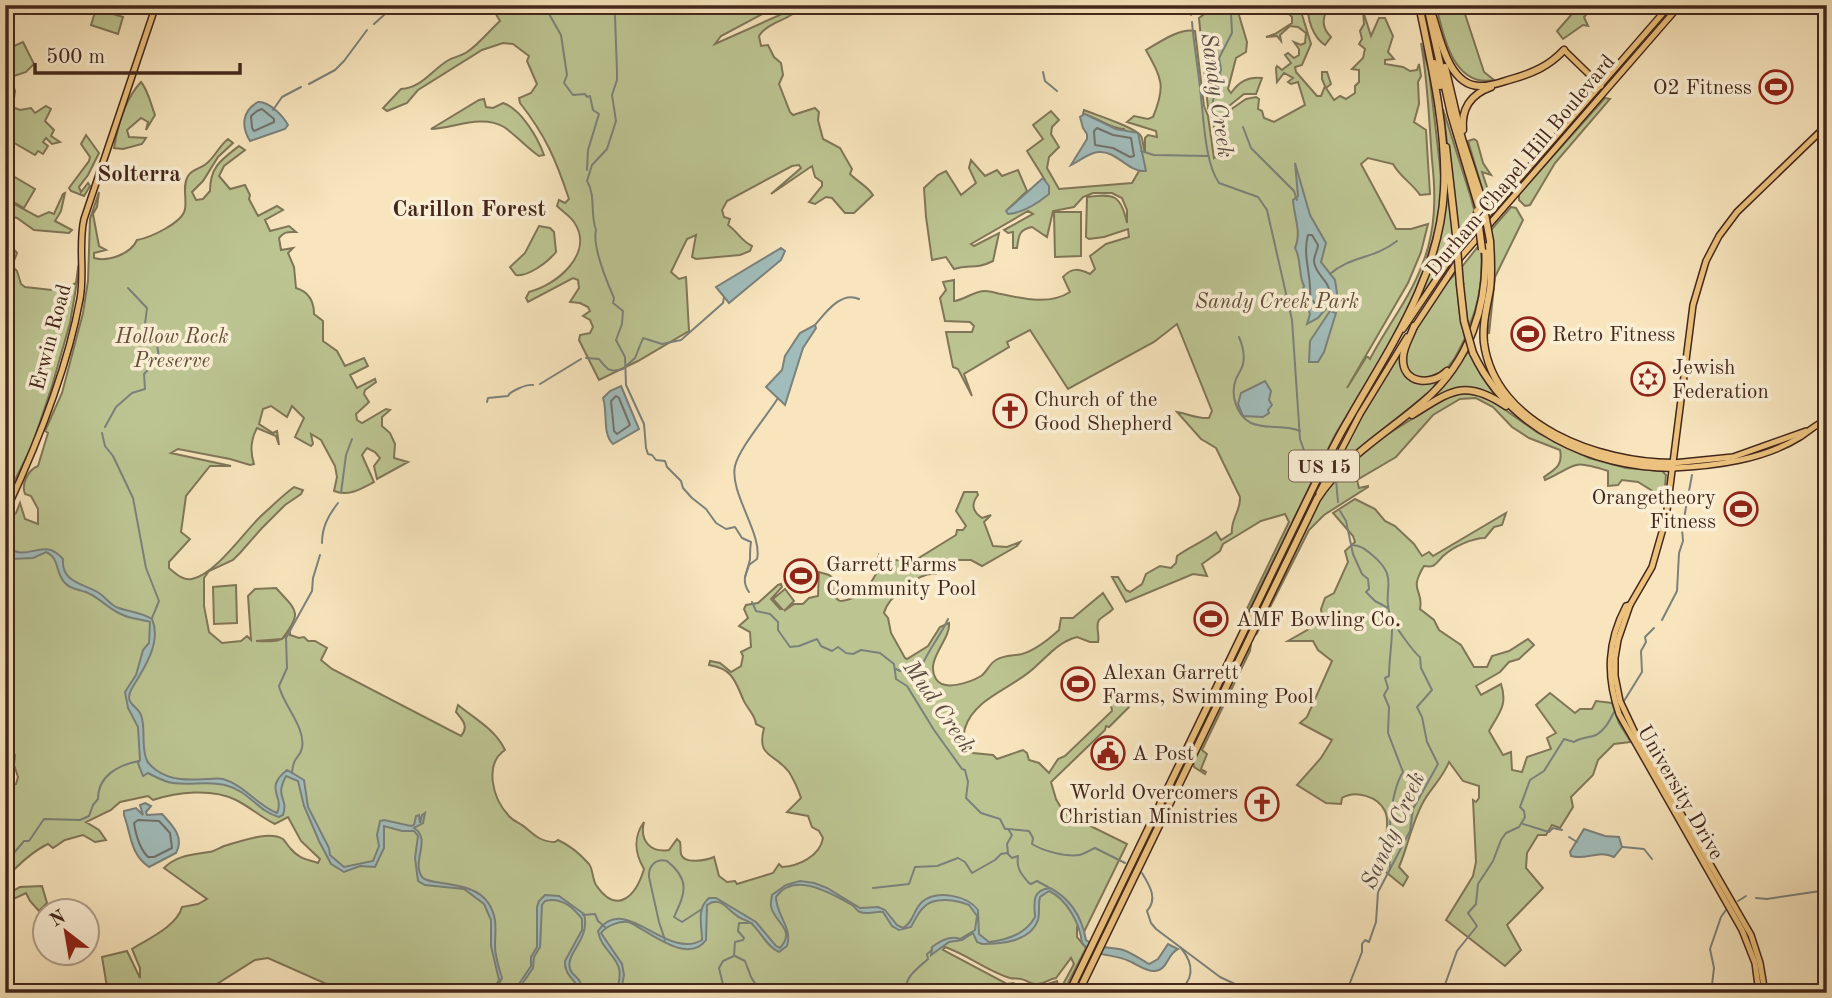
<svg xmlns="http://www.w3.org/2000/svg" width="1832" height="998" font-family="'Old Standard TT',serif">
	<style>
		.green { fill: #bcc592; stroke: #807657; stroke-width: 2; fill-rule: evenodd }
		.water { fill: #a1bdbb; stroke: #7b817b; stroke-width: 2 }
		.lines { fill: none; stroke-linecap: round; stroke-linejoin: round }
		.shore { stroke: #72726c; stroke-width: 2 }
		.stream { stroke: #7b817b; stroke-width: 2 }
		.major-casing { stroke: #43271c; stroke-width: 8 }
		.highway-casing { stroke: #43271c; stroke-width: 9 }
		.major { stroke: #ecc27e; stroke-width: 5 }
		.highway { stroke: #ecc27e; stroke-width: 6 }
		.highway-bridge-casing { stroke: #43271c; stroke-width: 9; stroke-linecap: butt }
		.highway-bridge { stroke: #ecc27e; stroke-width: 6 }
		.labels { text-anchor: middle; stroke-width: 7; stroke-linejoin: round; paint-order: stroke }
		.shield { fill: #faeed4; stroke: #7a6353; stroke-width: 2 }
		.shield-label { font-size: 19px; font-weight: bold; fill: #43271c }
		.poi-label { font-size: 21px; fill: #43271c; stroke: #faeed4; text-anchor: start }
		.street-label { font-size: 21px; fill: #43271c; stroke: #faeed4 }
		.park-label { font-size: 21px; font-style: italic; fill: #614e3a; stroke: #faeed4 }
		.water-label { font-size: 23px; font-style: italic; fill: #5a4c44; stroke: #faeed4 }
		.neighbourhood-label { font-size: 23px; font-weight: bold; fill: #43271c; stroke: #faeed4 }
	</style>
	<rect width="100%" height="100%" fill="#f8e5bd"/>
	<filter id="stains"><feTurbulence type="fractalNoise" baseFrequency=".00286" numOctaves="4"/><feColorMatrix values="0 0 0 0 .2 0 0 0 0 .09 0 0 0 0 .02 0 0 0 .5 -.17"/></filter>
	<radialGradient id="worn" r=".72"><stop offset=".6" stop-color="#630" stop-opacity="0"/><stop offset="1" stop-color="#630" stop-opacity=".3"/></radialGradient>
	<g class="green">
		<path d="M 507,5 L 779,5 L 721,36 L 715,44 L 802,5 C 791,21 768,21 759,36 L 761,46 L 768,45 L 774,57 L 781,63 L 783,75 L 779,84 L 790,112 L 793,115 L 815,108 L 819,112 L 818,120 L 823,139 L 840,148 L 852,169 L 850,174 C 858,182 867,186 873,195 L 854,213 L 845,213 L 832,198 L 826,197 L 815,204 L 809,202 L 822,186 L 822,182 L 815,177 L 812,166 L 771,194 L 801,168 L 799,165 L 792,166 L 727,201 L 722,210 L 724,217 L 730,219 L 728,225 C 738,232 741,241 752,246 L 750,251 L 740,255 L 696,259 L 692,257 L 696,235 L 687,239 L 671,272 L 679,279 L 686,277 L 689,331 L 638,361 L 599,380 L 579,340 L 580,335 L 590,333 L 593,327 L 590,320 L 583,316 L 590,311 L 588,307 L 580,303 L 570,302 L 579,288 L 578,280 L 573,278 L 528,302 L 526,298 L 529,292 C 557,285 595,253 574,222 C 570,216 562,211 557,206 L 559,200 L 565,203 L 569,199 C 556,160 546,136 520,103 L 519,98 L 531,93 L 537,84 L 527,61 L 529,56 L 513,44 L 503,43 L 482,50 L 418,90 L 407,103 L 387,111 L 383,108 L 401,89 C 421,88 430,72 447,61 C 453,57 462,56 467,52 C 479,44 489,31 500,21 L 493,9 Z"/>
		<path d="M 1217,5 L 1236,5 L 1247,42 L 1246,52 L 1236,58 L 1228,89 L 1231,93 C 1239,82 1248,76 1262,78 L 1256,94 L 1244,94 L 1229,106 L 1218,104 L 1208,108 L 1199,18 Z"/>
		<path d="M 1295,5 L 1299,5 L 1311,44 L 1302,65 L 1295,67 L 1296,72 L 1317,96 L 1321,96 L 1325,86 L 1322,79 L 1322,72 L 1327,72 L 1331,84 L 1326,88 L 1334,100 L 1340,96 L 1346,99 L 1355,93 L 1355,86 L 1359,82 L 1359,70 L 1352,69 L 1363,58 L 1365,49 L 1359,44 L 1362,39 L 1360,31 L 1364,24 L 1363,11 L 1371,36 L 1379,18 L 1385,18 L 1393,36 L 1388,52 L 1394,59 L 1385,60 L 1385,64 L 1403,67 L 1410,71 L 1417,70 L 1419,64 L 1421,76 L 1418,82 L 1419,104 L 1414,122 L 1426,130 L 1430,194 L 1420,195 C 1412,183 1400,177 1393,164 L 1368,158 L 1361,164 L 1396,229 L 1411,229 L 1428,224 L 1421,252 L 1408,283 L 1347,388 L 1367,356 L 1370,359 C 1386,328 1410,298 1422,265 C 1436,231 1436,196 1432,160 C 1429,120 1428,82 1421,43 L 1429,71 L 1441,175 L 1441,198 L 1436,228 L 1420,283 L 1398,330 L 1335,435 L 1240,628 L 1239,625 L 1289,522 L 1285,514 L 1261,521 L 1238,535 L 1223,544 L 1220,551 L 1202,564 L 1207,576 L 1193,574 L 1126,602 L 1112,577 L 1118,577 L 1126,590 L 1130,592 L 1142,584 L 1146,574 L 1160,566 L 1171,568 L 1176,563 L 1177,556 C 1189,547 1203,542 1216,532 L 1221,540 L 1232,533 C 1230,520 1241,511 1240,497 L 1216,448 L 1201,439 L 1177,412 C 1189,414 1197,419 1209,418 L 1212,411 L 1177,324 L 1154,342 L 1068,389 L 1030,330 L 1007,342 L 1009,347 L 964,374 L 972,396 L 958,369 L 953,367 L 946,332 L 972,332 L 974,326 L 970,322 L 945,321 L 940,298 L 946,290 L 943,282 L 954,280 L 954,301 C 964,300 974,291 985,291 C 990,291 996,293 1001,294 C 1024,299 1050,305 1070,292 L 1063,277 C 1072,267 1079,269 1090,274 L 1095,269 L 1090,256 L 1106,244 L 1129,237 L 1128,229 L 1104,237 L 1089,239 L 1086,237 L 1087,197 C 1114,193 1121,195 1127,223 L 1127,210 L 1122,198 L 1112,193 L 1093,193 L 1083,197 L 1074,207 L 1053,211 L 1047,237 L 1032,227 C 1018,230 1019,236 1017,248 L 1013,248 L 1013,232 L 1008,233 L 1004,230 L 1033,214 L 1028,211 L 971,244 L 974,246 L 999,233 L 993,261 C 975,270 970,264 954,269 L 946,257 L 932,260 L 926,217 L 924,188 L 938,175 L 946,171 L 961,195 L 976,183 L 969,168 L 971,160 L 985,176 L 997,170 L 1002,176 L 1018,170 L 1027,191 L 1007,210 L 1045,180 L 1027,151 L 1043,139 L 1033,125 L 1051,111 L 1059,120 L 1052,127 L 1051,134 L 1059,147 L 1049,157 L 1047,168 L 1059,189 L 1132,183 L 1139,171 L 1145,171 L 1124,129 C 1110,129 1097,117 1083,114 L 1084,110 C 1096,115 1135,127 1141,136 C 1143,139 1143,147 1145,152 L 1145,138 L 1148,135 L 1157,137 L 1156,131 L 1127,122 L 1134,116 L 1148,119 L 1153,117 C 1166,86 1162,79 1146,50 C 1160,42 1179,28 1195,31 L 1204,106 L 1208,116 L 1214,158 L 1217,156 L 1213,119 L 1209,110 L 1216,108 L 1230,110 L 1246,99 L 1256,97 L 1259,99 L 1258,109 L 1262,111 L 1264,118 L 1274,122 L 1305,105 L 1298,82 L 1291,84 L 1288,82 L 1293,78 L 1284,73 L 1277,82 L 1276,68 L 1277,66 L 1282,70 L 1291,63 L 1285,55 L 1288,53 L 1294,58 L 1299,55 L 1299,49 L 1294,42 L 1301,45 L 1305,43 L 1306,33 L 1298,27 L 1290,26 L 1280,35 L 1281,41 L 1277,36 L 1266,37 L 1275,34 L 1292,23 L 1292,17 L 1289,14 L 1297,12 Z"/>
		<path d="M 1309,5 L 1326,5 L 1328,9 C 1322,18 1322,28 1331,37 L 1325,45 C 1314,38 1306,19 1309,5 Z"/>
		<path d="M 1436,5 L 1462,5 L 1484,72 L 1494,80 C 1453,88 1443,35 1436,5 Z"/>
		<path d="M 1572,5 L 1595,5 L 1584,17 L 1588,26 L 1583,25 L 1563,39 L 1557,31 L 1572,14 Z"/>
		<path d="M 96,9 L 123,17 L 118,34 L 91,25 Z"/>
		<path d="M 23,42 L 34,64 L 26,72 L 11,77 L 15,91 L 14,98 L 10,98 L 5,102 L 5,50 Z"/>
		<path d="M 141,82 C 148,90 151,105 155,115 L 146,130 L 148,122 L 141,118 L 127,130 L 129,137 L 146,138 L 142,144 L 123,149 L 114,148 C 118,124 125,99 141,82 Z"/>
		<path d="M 1605,98 L 1610,99 L 1555,163 L 1530,205 L 1525,206 L 1519,200 L 1519,194 Z"/>
		<path d="M 484,99 L 486,107 L 493,108 L 503,103 C 521,109 538,138 544,155 L 539,156 C 527,148 517,136 504,127 C 482,114 454,128 431,129 L 479,100 Z"/>
		<path d="M 46,106 L 51,109 L 45,121 L 54,130 L 51,136 L 60,142 L 52,144 L 46,138 L 43,142 L 48,146 L 43,154 L 38,151 L 35,155 L 9,140 L 7,147 L 8,151 L 5,152 L 5,117 L 15,108 L 20,110 L 31,108 L 35,113 Z"/>
		<path d="M 1443,109 L 1471,198 L 1477,221 L 1459,241 Z"/>
		<path d="M 86,135 L 99,153 L 88,175 L 79,187 L 81,192 L 88,183 L 90,186 L 84,196 L 71,191 L 69,188 L 89,161 L 90,157 L 81,144 Z"/>
		<path d="M 228,139 L 233,143 L 218,157 L 203,181 L 192,192 L 196,200 L 203,199 L 210,191 C 210,167 221,160 239,146 L 245,150 L 224,166 L 219,176 L 230,189 L 245,185 L 250,195 L 249,199 L 258,216 L 277,206 L 283,210 L 265,220 L 270,231 L 289,226 L 296,232 C 288,232 285,231 279,238 L 281,250 L 293,248 L 288,253 L 294,267 L 296,288 C 309,292 314,302 314,314 L 323,321 L 323,341 L 337,351 L 345,366 L 364,358 L 368,366 L 350,375 L 357,388 L 375,379 L 376,382 L 365,390 L 364,394 L 369,402 L 356,414 L 357,420 L 362,423 L 386,409 L 390,410 L 382,417 L 382,426 L 390,433 L 395,444 L 394,458 L 408,462 L 377,479 L 374,466 L 380,458 L 375,452 L 367,448 L 362,455 L 374,482 C 361,489 348,497 334,491 L 337,477 L 335,466 L 321,440 L 311,434 L 313,444 L 311,446 L 295,437 L 304,418 L 292,406 L 287,417 L 271,406 L 263,409 L 259,424 L 273,433 L 277,431 L 279,445 L 276,436 L 257,428 C 251,439 250,452 254,464 L 250,465 L 230,459 L 178,449 L 171,453 L 231,466 L 210,466 L 186,496 L 181,532 L 190,539 L 169,562 L 169,568 C 175,573 183,581 192,579 C 216,574 244,532 261,516 C 272,506 282,496 294,487 L 303,490 L 301,494 L 285,505 L 262,528 L 240,553 L 233,560 L 209,571 L 204,578 L 204,606 L 209,632 L 222,643 L 241,641 L 247,636 L 251,640 L 248,596 L 255,589 L 276,588 C 297,611 303,612 282,639 L 256,641 C 270,641 282,644 290,631 L 290,635 L 299,638 L 304,637 L 308,641 L 315,641 L 327,648 L 321,660 L 332,669 L 461,736 C 469,727 463,720 456,712 L 458,705 C 475,719 495,729 505,750 C 484,764 492,798 509,816 C 514,822 521,823 526,828 C 535,836 542,842 555,842 L 558,840 C 569,845 581,855 589,864 C 593,869 592,878 596,885 C 617,916 636,896 644,869 C 635,854 633,837 644,822 C 639,842 652,853 669,850 L 677,839 L 680,842 C 681,846 680,850 681,854 C 684,865 707,860 714,857 L 719,876 L 727,882 L 735,881 L 737,884 L 773,873 L 779,864 L 782,867 C 799,866 820,856 823,838 L 819,831 L 812,827 L 808,816 L 787,812 L 801,798 C 798,789 794,780 789,772 C 775,753 756,758 764,728 L 756,724 C 755,714 747,709 743,699 C 735,681 733,669 709,665 L 710,661 L 720,663 L 731,672 L 741,666 L 743,656 L 741,652 L 751,647 L 750,632 L 739,626 L 748,618 L 744,609 L 746,605 L 758,603 L 778,585 L 781,584 L 782,587 L 771,599 L 780,609 L 782,609 L 773,599 L 785,589 L 794,601 L 784,611 L 794,604 L 803,604 L 809,598 L 818,596 L 819,572 L 829,575 L 839,583 L 833,592 C 838,603 840,602 850,599 C 869,592 870,583 880,567 L 877,562 L 879,555 L 885,564 L 906,557 L 911,560 L 917,559 L 956,535 L 957,530 L 963,530 L 966,526 L 956,511 L 964,492 L 977,492 L 978,495 C 971,504 972,511 982,518 L 991,515 L 984,522 L 993,546 L 1007,547 L 1020,542 L 1017,546 L 982,566 L 971,560 L 951,560 L 936,574 C 919,572 888,597 884,613 L 888,618 L 891,633 L 905,658 L 907,659 L 928,646 L 940,627 L 949,623 C 951,640 924,660 936,679 C 944,692 971,682 981,676 C 987,672 989,664 996,660 C 1004,655 1013,656 1022,654 C 1036,650 1048,640 1059,630 L 1061,618 L 1073,618 L 1103,593 L 1113,609 C 1109,613 1103,616 1099,620 C 1095,626 1100,635 1098,642 L 1090,642 L 1077,637 C 1058,642 1048,656 1034,668 C 1013,688 974,698 965,728 C 962,738 968,745 973,753 L 993,755 L 997,759 L 1023,750 L 1027,753 L 1029,760 L 1039,763 L 1049,773 L 1058,759 L 1065,756 L 1112,711 L 1111,705 L 1106,701 L 1107,696 L 1123,697 L 1129,707 L 1109,727 L 1106,726 L 1105,730 L 1051,782 L 1056,799 L 1064,813 L 1127,844 L 1083,934 L 1080,926 L 1077,927 L 1077,937 L 1086,948 L 1063,993 L 326,993 L 329,985 L 268,958 L 255,960 L 212,987 L 192,993 L 108,993 L 102,957 L 127,951 L 140,978 L 140,968 L 132,949 C 148,939 177,926 182,907 L 198,904 L 207,899 L 164,868 C 177,855 192,855 209,852 C 214,852 219,848 224,846 C 240,842 268,830 283,839 C 284,840 289,847 290,848 C 299,859 306,859 318,863 L 320,859 L 301,841 L 288,817 L 275,824 C 262,818 250,807 236,800 C 212,788 177,792 153,800 L 148,796 L 120,802 L 111,810 L 86,822 L 99,830 L 106,840 L 95,842 L 83,835 L 65,840 L 53,848 L 48,844 C 31,852 17,866 5,879 L 5,788 L 16,784 L 18,777 L 14,765 L 15,755 L 13,753 L 5,754 L 5,534 L 10,517 L 16,513 L 20,503 L 25,519 L 38,524 L 38,509 L 31,496 L 25,494 C 21,484 28,470 38,466 L 48,433 L 45,431 L 62,393 L 83,313 L 88,281 L 90,219 L 99,192 L 97,207 L 93,214 L 99,246 L 106,250 L 94,253 L 94,258 C 108,262 131,254 137,240 C 149,238 183,223 185,209 C 187,198 182,186 188,176 C 192,169 200,169 206,164 C 215,157 219,146 228,139 ZM 945,947 C 968,955 987,971 1010,978 C 1014,979 1017,978 1021,979 C 1027,980 1030,984 1036,984 C 1044,985 1048,979 1056,978 L 1071,958 L 1074,964 L 1060,990 L 1057,981 L 1029,990 L 1013,983 L 1007,984 L 943,950 Z"/>
		<path d="M 1474,139 L 1477,141 L 1483,163 L 1491,175 L 1482,172 L 1493,205 L 1488,208 L 1468,141 Z"/>
		<path d="M 5,168 L 8,173 L 35,189 L 24,208 L 5,197 Z"/>
		<path d="M 1448,171 L 1454,247 L 1419,300 L 1427,277 Z"/>
		<path d="M 65,193 L 61,211 L 55,221 L 72,230 L 69,233 L 34,230 L 17,218 L 5,214 L 5,199 L 38,217 L 49,212 L 54,214 L 63,194 Z"/>
		<path d="M 1511,207 L 1516,208 L 1523,220 L 1495,277 L 1489,334 L 1487,322 L 1494,272 L 1491,230 Z"/>
		<path d="M 1054,212 L 1081,212 L 1081,256 L 1055,257 Z"/>
		<path d="M 539,226 L 550,228 L 554,232 L 556,252 C 548,262 528,277 516,275 L 510,267 L 525,253 Z"/>
		<path d="M 5,239 L 17,253 L 12,266 L 17,271 L 21,284 L 25,287 L 61,291 L 76,283 L 78,268 L 79,270 L 70,323 L 52,386 L 32,446 L 5,500 Z"/>
		<path d="M 1480,244 C 1484,271 1480,304 1468,328 L 1461,268 Z"/>
		<path d="M 1456,273 L 1460,315 L 1465,338 C 1453,364 1448,374 1419,379 L 1408,370 L 1404,356 L 1412,336 L 1438,292 Z"/>
		<path d="M 1469,350 L 1481,375 L 1495,395 L 1493,396 L 1473,388 L 1430,402 L 1429,400 L 1456,369 Z"/>
		<path d="M 1400,352 L 1403,365 L 1422,383 L 1436,381 L 1433,389 L 1335,468 L 1345,445 Z"/>
		<path d="M 1460,393 L 1484,395 L 1538,433 L 1589,458 L 1626,468 L 1662,471 L 1666,475 L 1664,498 L 1638,482 L 1622,480 L 1618,485 L 1608,486 L 1608,471 C 1569,459 1579,465 1545,480 L 1544,477 C 1556,469 1563,465 1560,450 L 1529,438 L 1512,427 L 1493,407 L 1476,398 L 1460,399 L 1433,415 L 1396,457 L 1357,480 L 1359,488 L 1368,486 L 1368,487 L 1324,515 L 1309,530 L 1256,635 L 1306,528 L 1320,500 L 1337,476 L 1375,442 L 1446,398 Z"/>
		<path d="M 1355,499 L 1375,509 L 1385,521 L 1395,526 L 1414,544 L 1422,556 L 1429,552 L 1433,556 L 1506,513 L 1502,525 L 1494,527 L 1485,538 C 1472,538 1453,547 1443,556 C 1436,563 1436,568 1424,566 C 1408,592 1424,589 1420,609 L 1434,620 L 1439,630 L 1461,645 L 1474,667 L 1487,667 L 1492,656 L 1509,651 L 1528,639 L 1534,645 L 1519,659 L 1509,662 L 1500,672 L 1476,686 L 1481,695 L 1501,684 C 1508,705 1499,713 1489,731 L 1503,755 L 1511,752 L 1512,770 L 1522,772 L 1527,757 L 1551,749 L 1547,738 L 1556,733 L 1536,705 L 1550,693 L 1575,713 L 1580,709 L 1592,709 L 1596,701 L 1612,703 L 1619,723 L 1631,742 L 1614,744 L 1598,760 L 1593,775 L 1571,797 L 1573,807 L 1560,828 L 1552,825 L 1546,835 L 1538,835 L 1527,853 L 1526,868 L 1543,888 L 1507,925 L 1521,950 L 1505,966 L 1446,920 L 1473,876 L 1476,862 L 1473,800 L 1476,802 L 1479,798 L 1479,786 L 1463,781 L 1449,762 C 1443,777 1433,786 1425,799 C 1413,818 1408,846 1399,867 L 1408,877 L 1403,886 L 1376,864 C 1385,854 1390,822 1385,811 C 1378,796 1355,790 1342,798 L 1341,804 L 1326,803 L 1297,785 L 1321,758 L 1332,740 L 1300,723 L 1307,717 L 1332,661 L 1318,650 L 1313,641 L 1288,641 L 1323,621 L 1321,609 L 1325,598 L 1334,593 L 1348,562 L 1345,551 L 1355,542 L 1353,536 L 1333,513 Z"/>
		<path d="M 236,585 L 237,623 L 214,624 L 213,587 Z"/>
		<path d="M 1251,644 L 1250,651 L 1202,750 L 1207,754 L 1201,769 L 1206,772 L 1205,774 L 1194,767 L 1193,761 Z"/>
		<path d="M 42,886 L 47,903 L 39,911 L 30,901 L 26,893 L 5,903 L 5,895 L 20,887 Z"/>
	</g>
	<g class="water">
		<path d="M 258,102 C 269,101 283,116 288,125 L 285,129 L 250,141 C 241,126 242,111 258,102 Z"/>
		<path d="M 1085,114 L 1116,129 L 1138,133 L 1146,171 C 1128,173 1117,150 1098,152 C 1088,153 1080,161 1071,165 L 1087,139 L 1087,134 L 1083,128 L 1080,117 Z"/>
		<path d="M 1295,163 L 1310,215 L 1326,243 L 1321,262 L 1335,280 L 1339,307 L 1330,304 L 1318,318 L 1307,324 L 1310,314 L 1306,304 L 1299,301 L 1304,286 C 1298,275 1302,260 1295,248 C 1302,233 1294,217 1293,200 L 1298,196 Z"/>
		<path d="M 1043,178 L 1049,186 L 1049,194 C 1038,203 1023,213 1008,214 L 1006,211 Z"/>
		<path d="M 781,248 L 785,251 L 781,260 L 729,303 L 716,287 Z"/>
		<path d="M 1330,311 L 1336,313 L 1324,352 L 1318,362 L 1309,362 L 1310,341 Z"/>
		<path d="M 815,325 L 816,328 L 803,348 L 785,405 L 766,387 L 782,370 L 785,356 L 800,333 Z"/>
		<path d="M 1265,381 L 1271,391 L 1269,400 L 1272,405 L 1268,410 L 1269,413 L 1263,417 L 1243,416 L 1238,404 L 1241,393 Z"/>
		<path d="M 621,386 L 639,429 L 613,444 C 602,434 608,413 603,398 L 610,391 Z"/>
		<path d="M 5,544 C 27,567 41,534 63,559 C 61,582 82,583 99,593 C 105,597 109,603 116,607 C 128,612 142,612 152,619 C 162,642 144,669 132,688 C 123,704 137,705 141,715 C 146,729 141,744 146,758 C 147,763 151,766 156,770 C 171,781 189,780 207,779 C 212,779 218,778 223,779 C 244,785 257,805 277,813 C 285,796 263,789 287,770 L 304,780 L 308,807 L 329,848 L 330,855 L 344,867 L 373,861 L 379,846 L 377,835 L 380,821 L 384,820 L 411,826 L 414,825 L 416,816 L 419,815 L 420,823 L 422,815 L 425,813 L 423,823 L 414,828 C 432,839 411,861 422,877 C 428,886 474,879 489,904 C 498,919 495,930 495,946 C 495,957 499,968 502,978 L 498,986 L 486,993 L 489,988 L 496,985 L 499,980 L 491,946 L 491,920 L 484,904 L 464,889 L 425,885 L 418,881 L 415,858 L 418,836 L 414,831 L 402,831 L 384,826 L 384,848 L 375,867 L 360,866 L 344,872 L 331,864 L 319,841 L 304,806 L 298,781 L 286,776 C 274,799 289,797 283,815 L 279,817 C 259,812 248,791 228,786 C 210,780 192,786 173,783 C 164,782 156,777 148,773 L 143,776 L 138,763 L 140,760 L 138,727 L 128,708 L 125,692 L 136,675 L 143,650 L 149,643 L 150,622 C 141,619 131,619 123,615 C 110,610 102,600 90,594 C 82,589 72,591 65,583 C 55,573 60,558 46,552 L 33,558 L 11,559 L 5,554 Z"/>
		<path d="M 145,803 L 151,806 L 146,812 L 147,815 L 162,814 C 172,825 185,837 176,853 L 149,867 C 130,854 131,834 124,815 L 124,811 L 136,808 L 143,815 L 140,805 Z"/>
		<path d="M 1584,829 L 1605,836 L 1619,837 L 1622,847 L 1614,857 C 1598,849 1586,861 1571,856 L 1570,852 Z"/>
		<path d="M 800,881 L 814,883 L 827,888 L 860,908 L 878,907 L 885,910 L 897,925 L 903,928 C 914,922 913,910 922,902 C 937,889 968,896 978,910 L 979,934 L 989,942 C 1007,940 1026,934 1035,917 C 1034,902 1032,890 1050,888 C 1071,899 1082,918 1086,940 C 1099,950 1109,946 1123,950 C 1132,953 1140,959 1149,964 L 1158,959 L 1168,944 L 1178,949 C 1167,954 1168,970 1155,971 C 1146,972 1137,964 1129,961 C 1113,953 1095,958 1082,943 C 1080,924 1067,899 1049,891 L 1040,897 C 1038,904 1040,913 1038,920 C 1030,942 1001,944 982,944 L 977,942 L 973,933 L 962,940 L 949,942 L 931,955 L 932,947 C 940,941 950,935 960,939 L 975,930 L 977,916 L 969,905 C 957,900 934,896 924,907 C 918,912 915,920 911,927 L 899,930 L 892,926 L 883,912 C 876,911 866,915 860,912 C 857,911 855,907 852,905 C 831,893 794,871 776,897 C 776,915 793,928 787,946 L 779,952 C 767,947 761,932 751,923 C 747,920 740,919 736,915 C 726,908 720,896 707,905 L 706,940 C 688,965 649,932 631,923 C 622,919 606,926 601,933 L 622,964 L 624,975 L 621,991 L 615,993 C 631,958 602,956 598,931 C 625,892 666,961 702,940 C 702,925 696,909 709,898 L 716,898 L 756,922 L 776,946 L 780,948 C 797,929 773,922 771,906 C 770,905 772,896 772,895 L 786,885 Z"/>
		<path d="M 545,895 L 559,896 L 584,914 C 591,939 565,953 570,969 C 572,975 578,977 580,982 C 582,986 582,990 585,993 L 578,993 L 577,985 C 571,977 564,972 565,961 L 582,930 L 582,919 C 573,907 560,897 545,901 L 542,905 L 540,947 L 534,957 L 533,968 L 516,993 L 513,993 L 531,966 L 531,957 L 537,947 L 537,907 L 539,901 Z"/>
	</g>
	<g class="lines">
		<g class="shore">
			<path d="M 262,109 L 274,119 L 274,122 L 254,131 L 252,128 L 251,116 L 257,111 Z"/>
			<path d="M 1097,128 L 1113,135 L 1131,138 L 1134,156 L 1130,157 L 1113,148 L 1095,145 L 1094,131 Z"/>
			<path d="M 1308,235 L 1312,235 L 1318,245 C 1318,250 1314,255 1314,261 C 1315,276 1331,280 1330,297 L 1317,306 L 1310,297 C 1312,276 1302,256 1308,235 Z"/>
			<path d="M 616,396 L 619,398 L 630,425 L 617,434 L 614,431 L 611,401 Z"/>
			<path d="M 138,820 L 159,821 L 170,833 L 172,848 L 154,857 L 148,857 C 139,848 136,836 134,823 Z"/>
		</g>
		<g class="stream">
			<path d="M 544,5 L 561,35 L 567,75 L 564,83 L 573,95 L 585,94 L 587,97 L 590,96 L 593,110 L 599,114 L 588,150 L 587,170"/>
			<path d="M 612,5 L 615,16 L 617,72 L 617,80 L 612,95 L 616,121 L 607,149 L 592,165 L 587,181 C 596,195 590,215 596,230 C 592,246 607,282 614,298 L 613,303 L 623,311 L 622,324 L 616,340 L 625,357 L 626,385 L 644,424 L 646,448 L 648,454 L 652,455 L 656,460 L 665,461 L 667,467 L 681,481 L 683,488 L 692,498 L 706,509 L 716,523 L 726,529 L 735,527 L 742,538 L 751,542 C 750,548 750,553 750,559 C 748,572 740,579 749,592"/>
			<path d="M 1190,5 L 1191,15"/>
			<path d="M 1192,22 C 1194,48 1199,72 1201,98 C 1204,121 1205,163 1219,183 L 1258,197 L 1267,210 L 1292,320 L 1300,439 L 1307,459 L 1312,466 L 1317,468"/>
			<path d="M 374,24 L 395,5"/>
			<path d="M 1043,72 L 1045,81 L 1057,91"/>
			<path d="M 309,84 L 335,70 L 344,61 L 367,30"/>
			<path d="M 1211,109 L 1221,69 L 1219,58 L 1232,33 L 1231,12 L 1227,5"/>
			<path d="M 273,110 L 282,97 L 301,87"/>
			<path d="M 1243,127 L 1251,148 L 1294,191 L 1297,200"/>
			<path d="M 1141,151 L 1154,155 L 1208,156"/>
			<path d="M 1330,274 C 1350,256 1374,259 1397,241"/>
			<path d="M 1273,299 L 1286,296"/>
			<path d="M 815,325 C 826,312 841,291 859,299"/>
			<path d="M 1239,337 C 1242,344 1245,355 1243,364 C 1242,369 1238,374 1236,379 C 1230,394 1236,415 1251,423 C 1267,430 1285,424 1300,431"/>
			<path d="M 586,358 L 599,359 C 607,369 609,373 623,369"/>
			<path d="M 625,367 L 635,358 L 643,338 L 662,344 L 681,340 L 723,303 L 724,297"/>
			<path d="M 540,384 L 581,359"/>
			<path d="M 487,402 L 488,398 L 508,396 C 510,391 527,384 533,385"/>
			<path d="M 105,427 L 116,407 L 132,393 L 145,389 L 144,374 L 159,358 L 156,337 L 145,324 L 147,308 L 128,288"/>
			<path d="M 102,433 L 105,446 L 113,456 L 133,498 L 146,568 L 159,601 L 152,618"/>
			<path d="M 1336,480 L 1338,502"/>
			<path d="M 341,493 L 346,455 L 352,439"/>
			<path d="M 1340,511 L 1346,521 L 1353,554 L 1362,574 L 1368,579 L 1369,589 L 1366,592 L 1375,601 L 1388,608"/>
			<path d="M 322,543 C 322,527 328,516 338,503"/>
			<path d="M 745,577 L 749,565 L 757,559 C 763,535 729,492 735,466 C 739,448 767,416 778,398"/>
			<path d="M 752,602 L 756,611 L 770,614 L 778,622 L 778,630 L 790,647 L 799,646 L 817,639 L 821,646 L 832,651 L 838,647 L 846,653 L 853,654 L 861,650 L 880,653 L 894,664 L 896,679 L 907,686 L 934,730 L 962,769 L 965,770 L 968,782 L 966,798 L 981,813 L 1000,819 L 1005,829 L 1008,829 L 1012,835 L 1007,844 L 1008,853"/>
			<path d="M 1662,620 L 1677,591 L 1679,553 L 1683,541 L 1682,529 L 1692,475"/>
			<path d="M 896,669 L 900,671 L 908,669 L 913,673 L 921,668 C 927,651 940,637 948,619"/>
			<path d="M 1624,701 L 1642,672 L 1641,651 L 1646,642 L 1645,637 L 1654,628"/>
			<path d="M 292,773 C 293,756 300,758 302,748 C 306,727 283,705 279,686 L 287,668 L 286,638 L 312,591 L 313,578 L 320,555"/>
			<path d="M 1523,824 L 1549,832 L 1553,828 L 1562,830"/>
			<path d="M 1009,829 L 1029,831 L 1033,838 L 1032,844 C 1043,851 1066,857 1079,855 C 1085,854 1090,850 1095,848 L 1125,863"/>
			<path d="M 1569,837 L 1577,842"/>
			<path d="M 1623,847 L 1644,849 L 1652,859"/>
			<path d="M 5,854 L 13,854 L 24,841 L 29,841 L 44,819 L 80,820 L 89,816 L 93,805 L 98,799 C 98,776 118,765 139,761"/>
			<path d="M 1008,854 L 1012,858 L 1018,856 C 1016,868 1021,874 1029,883 L 1031,884 L 1037,881 L 1048,887"/>
			<path d="M 1390,869 C 1388,843 1389,794 1403,772 L 1388,733 L 1389,707 L 1384,695 L 1388,688 L 1385,678 L 1389,676 C 1389,658 1393,639 1392,620"/>
			<path d="M 1142,873 C 1150,886 1158,899 1147,911 L 1151,923 L 1156,929 L 1220,977 L 1254,993"/>
			<path d="M 873,888 L 909,884 L 915,867 L 937,866 L 958,858 L 965,862 L 972,873 L 995,860 L 1001,854 L 1007,853"/>
			<path d="M 1756,898 L 1767,899 L 1827,890"/>
			<path d="M 1738,901 L 1746,896"/>
			<path d="M 583,915 L 595,914 L 598,921 L 605,927"/>
			<path d="M 665,940 L 659,922 L 649,877 C 648,866 656,858 667,861 C 692,881 684,895 674,917 L 682,922 L 702,909"/>
			<path d="M 735,956 L 745,961 L 751,977 L 761,993"/>
			<path d="M 725,993 L 719,968 L 723,961 L 734,956 L 735,942 L 743,940 L 744,938 L 738,931 L 739,923 L 752,923"/>
			<path d="M 905,993 C 905,976 917,969 928,959 L 927,954 L 932,950"/>
			<path d="M 1176,993 C 1194,981 1195,965 1181,948"/>
			<path d="M 1346,993 L 1362,952 L 1362,944 L 1365,940 L 1369,942 L 1376,922 L 1378,892 L 1410,831 L 1413,809 L 1438,764 L 1427,742 L 1422,717 L 1417,707 L 1432,690 L 1421,668 L 1420,657 C 1414,653 1395,626 1391,618 C 1380,588 1402,579 1371,554 C 1365,549 1360,545 1352,545"/>
			<path d="M 1442,993 L 1457,951 L 1477,926 L 1468,913 L 1476,904 L 1478,884 L 1493,861 L 1501,840 L 1506,833 L 1519,827 L 1525,817 L 1524,811 L 1520,807 L 1530,780 L 1544,771 L 1564,739 L 1574,742 C 1582,737 1589,738 1596,735 C 1605,730 1610,720 1614,712"/>
			<path d="M 1711,993 L 1714,968 L 1710,949 L 1721,917 L 1726,910"/>
		</g>
		<defs>
			<g id="major">
				<path d="M 1564,50 L 1601,86"/>
				<path d="M 1403,329 L 1452,256 L 1670,5"/>
				<path d="M 1413,329 L 1460,258 L 1680,5"/>
				<path d="M 1673,463 L 1733,457 L 1806,431"/>
				<path d="M 1673,468 C 1715,466 1763,460 1800,437 C 1809,431 1817,424 1827,419"/>
				<path d="M 1319,493 L 1360,414 L 1407,337"/>
				<path d="M 5,513 C 36,447 67,371 80,299 C 85,273 78,245 84,219 L 156,5"/>
				<path d="M 1630,605 L 1618,640 L 1615,658 L 1615,676 L 1620,701 L 1637,737 L 1751,935 L 1760,963 L 1765,993"/>
				<path d="M 1759,993 L 1755,963 L 1742,930 L 1619,714 C 1606,676 1607,642 1626,606 L 1630,605 L 1652,567 L 1666,518 L 1693,305 L 1706,261 L 1719,236 L 1737,212 L 1827,125"/>
			</g>
			<g id="highway">
				<path d="M 1427,5 L 1451,114 L 1479,208"/>
				<path d="M 1433,17 C 1440,39 1449,85 1479,86 C 1490,87 1501,82 1512,79 C 1533,73 1549,66 1564,50"/>
				<path d="M 1434,63 L 1440,86"/>
				<path d="M 1445,67 L 1462,139 L 1483,203"/>
				<path d="M 1463,130 C 1461,109 1471,94 1491,87"/>
				<path d="M 1446,147 L 1456,235"/>
				<path d="M 1490,241 C 1491,257 1492,273 1490,289 C 1487,307 1482,324 1484,343 C 1495,426 1600,463 1673,463"/>
				<path d="M 1460,285 L 1464,321"/>
				<path d="M 1414,326 C 1411,336 1403,347 1403,358 C 1402,385 1433,386 1447,371"/>
				<path d="M 1473,353 C 1509,429 1591,467 1673,468"/>
				<path d="M 1412,415 C 1451,391 1464,378 1506,406"/>
				<path d="M 1069,993 L 1312,490 C 1324,466 1335,442 1349,419 C 1390,347 1440,276 1444,190 C 1447,131 1431,63 1419,5"/>
				<path d="M 1078,993 L 1317,499 C 1345,456 1386,434 1424,401 C 1469,362 1489,305 1485,246"/>
			</g>
		</defs>
		<use href="#major" class="major-casing"/>
		<use href="#highway" class="highway-casing"/>
		<use href="#major" class="major"/>
		<use href="#highway" class="highway"/>
		<defs>
			<g id="highway-bridge">
				<path d="M 1483,203 L 1490,241"/>
				<path d="M 1477,211 L 1482,250"/>
				<path d="M 1456,235 L 1460,285"/>
				<path d="M 1464,321 L 1473,353"/>
			</g>
		</defs>
		<use href="#highway-bridge" class="highway-bridge-casing"/>
		<use href="#highway-bridge" class="highway-bridge"/>
	</g>
	<defs>
		<symbol id="stadium-ring" viewBox="-11 -11 22 22"><circle r="9.5" fill="#faeed4" stroke="#8f2418" stroke-width="1.5"/><path d="M0-5a6.5 5 0 1 0 0 10a6.5 5 0 1 0 0-10ZM-3.5-1.8h7v3.6h-7Z" fill="#8f2418"/></symbol>
		<symbol id="synagogue-ring" viewBox="-11 -11 22 22"><circle r="9.5" fill="#faeed4" stroke="#8f2418" stroke-width="1.5"/><path d="M0-6.5L5.6 3.2H-5.6ZM0 6.5L5.6-3.2H-5.6Z" fill="#8f2418"/></symbol>
		<symbol id="church-ring" viewBox="-11 -11 22 22"><circle r="9.5" fill="#faeed4" stroke="#8f2418" stroke-width="1.5"/><path d="M-1.2-6h2.4v3.5h3.3v2.4h-3.3V6h-2.4V-.1h-3.3v-2.4h3.3Z" fill="#8f2418"/></symbol>
		<symbol id="civic-ring" viewBox="-11 -11 22 22"><circle r="9.5" fill="#faeed4" stroke="#8f2418" stroke-width="1.5"/><path d="M-.6-6.5H3V-4.5H.6V-3L4-1V1h2V6H-6V1h2V-1L-.6-3ZM-1.2 2.5V6h2.4V2.5Z" fill="#8f2418"/></symbol>
	</defs>
	<g fill-rule="evenodd">
		<use href="#stadium-ring" x="1757" y="68" width="38" height="38"/>
		<use href="#stadium-ring" x="1509" y="315" width="38" height="38"/>
		<use href="#synagogue-ring" x="1629" y="360" width="38" height="38"/>
		<use href="#church-ring" x="991" y="392" width="38" height="38"/>
		<use href="#stadium-ring" x="1722" y="490" width="38" height="38"/>
		<use href="#stadium-ring" x="782" y="557" width="38" height="38"/>
		<use href="#stadium-ring" x="1192" y="600" width="38" height="38"/>
		<use href="#stadium-ring" x="1059" y="665" width="38" height="38"/>
		<use href="#civic-ring" x="1089" y="734" width="38" height="38"/>
		<use href="#church-ring" x="1243" y="785" width="38" height="38"/>
	</g>
	<g class="labels">
		<rect class="shield" x="1289" y="450.5" width="70" height="31" rx="5"/>
		<g class="shield-label">
			<text x="1324" y="473">US 15</text>
		</g>
		<g class="poi-label">
			<text x="1752" y="94" text-anchor="end">O2 Fitness</text>
			<text x="1552" y="341">Retro Fitness</text>
			<text x="1672" y="374">Jewish<tspan x="1672" dy="24">Federation</tspan></text>
			<text x="1034" y="406">Church of the<tspan x="1034" dy="24">Good Shepherd</tspan></text>
			<text x="1716" y="504" text-anchor="end">Orangetheory<tspan x="1716" dy="24">Fitness</tspan></text>
			<text x="826" y="571">Garrett Farms<tspan x="826" dy="24">Community Pool</tspan></text>
			<text x="1236" y="626">AMF Bowling Co.</text>
			<text x="1102" y="679">Alexan Garrett<tspan x="1102" dy="24">Farms, Swimming Pool</tspan></text>
			<text x="1132" y="760">A Post</text>
			<text x="1238" y="799" text-anchor="end">World Overcomers<tspan x="1238" dy="24">Christian Ministries</tspan></text>
		</g>
		<g class="street-label">
			<text transform="translate(1520 165) rotate(-50)" y="7">Durham-Chapel Hill Boulevard</text>
			<text transform="translate(50 337) rotate(-75)" y="7">Erwin Road</text>
			<text transform="translate(1681 792) rotate(60)" y="7">University Drive</text>
		</g>
		<g class="park-label">
			<text x="1277" y="308">Sandy Creek Park</text>
			<text x="172" y="343">Hollow Rock<tspan x="172" dy="24">Preserve</tspan></text>
		</g>
		<g class="water-label">
			<text transform="translate(1218 95) rotate(82)" y="8">Sandy Creek</text>
			<text transform="translate(940 706) rotate(55)" y="8">Mud Creek</text>
			<text transform="translate(1392 830) rotate(-66)" y="8">Sandy Creek</text>
		</g>
		<g class="neighbourhood-label">
			<text x="139" y="181">Solterra</text>
			<text x="469" y="216">Carillon Forest</text>
		</g>
	</g>
	<rect width="1832" height="998" fill="none" stroke="#f8e5bd" stroke-width="28"/>
	<rect x="7" y="7" width="1818" height="984" fill="none" stroke="#43271c" stroke-width="3.5"/>
	<rect x="14" y="14" width="1804" height="970" fill="none" stroke="#43271c" stroke-width="2"/>
	<g transform="translate(66 932) rotate(329)"><circle r="33" fill="#faeed4" stroke="#b19e8a" stroke-width="2"/>
	<path d="M0-5L12 26L0 18L-12 26Z" fill="#8f2418"/>
	<text y="-10" font-size="19" font-weight="bold" text-anchor="middle" fill="#43271c">N</text>
	</g>
	<path d="M35 63v10h205v-10" fill="none" stroke="#43271c" stroke-width="3.5"/>
	<text x="46" y="63" font-size="21" fill="#43271c" stroke="#faeed4" stroke-width="5" paint-order="stroke">500 m</text>
	<rect width="100%" height="100%" filter="url(#stains)"/>
	<rect width="100%" height="100%" fill="url(#worn)"/>
</svg>
